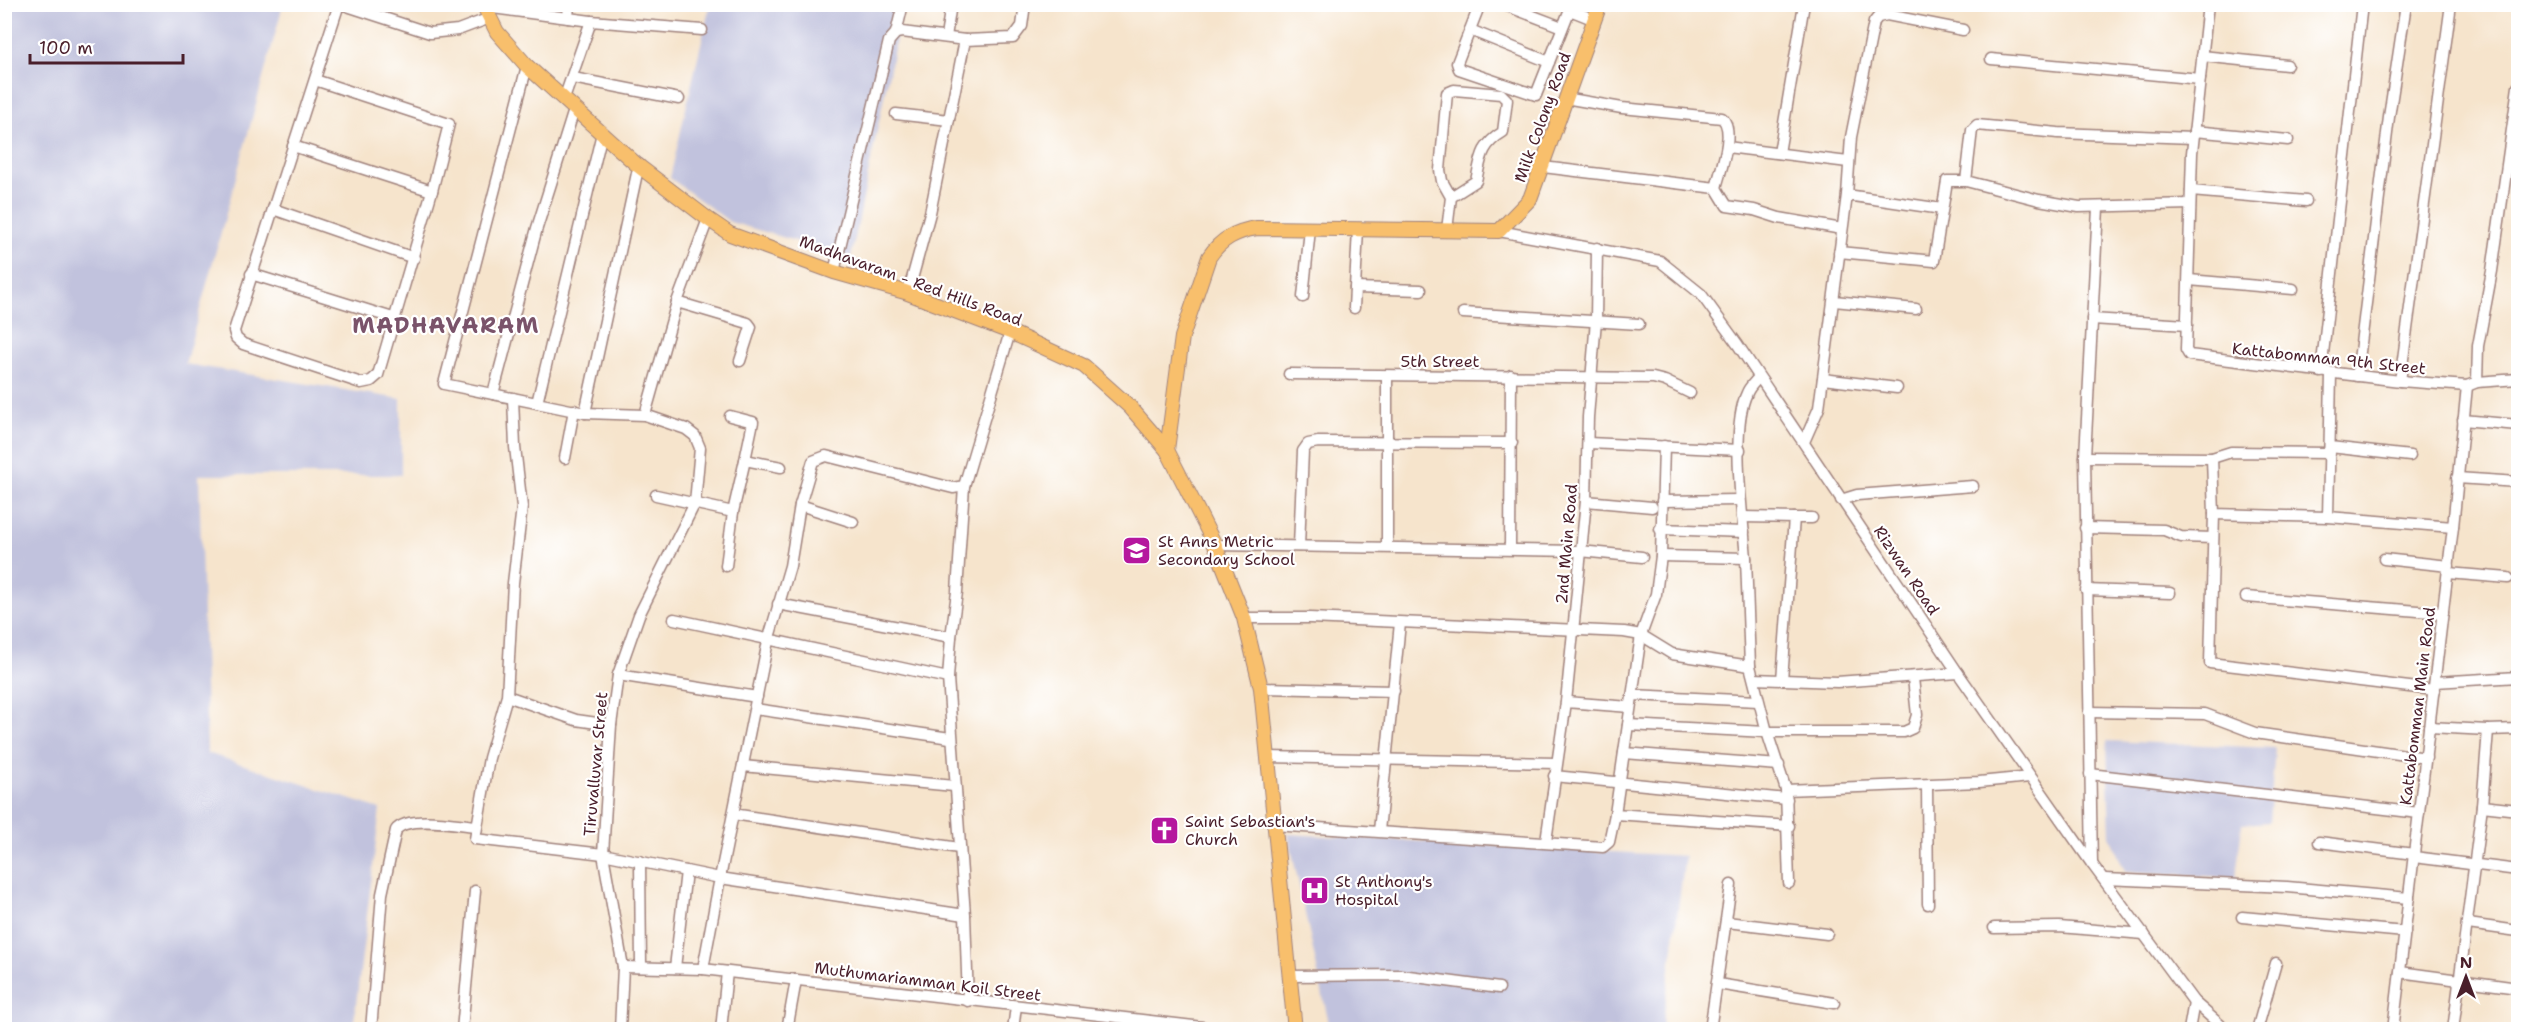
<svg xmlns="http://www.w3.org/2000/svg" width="2523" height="1034" font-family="'Shantell Sans',sans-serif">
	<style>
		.industrial { fill: #c1c2dd }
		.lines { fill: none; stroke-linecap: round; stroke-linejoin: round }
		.minor-casing { stroke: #a0827c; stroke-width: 13 }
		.major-casing { stroke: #a0827c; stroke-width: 16 }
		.minor { stroke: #fff; stroke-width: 10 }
		.major { stroke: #f8bf6c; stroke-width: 14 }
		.labels { text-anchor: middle; stroke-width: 4.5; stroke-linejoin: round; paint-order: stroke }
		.street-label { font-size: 16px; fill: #4a1f2b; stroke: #fff }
		.poi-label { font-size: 16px; fill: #4a1f2b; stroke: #fff; text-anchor: start }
		.district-label { font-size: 22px; font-weight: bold; letter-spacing: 1.5px; fill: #7a536a; stroke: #fff }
	</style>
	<rect width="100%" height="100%" fill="#fff"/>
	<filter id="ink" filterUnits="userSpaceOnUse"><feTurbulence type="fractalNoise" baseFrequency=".0167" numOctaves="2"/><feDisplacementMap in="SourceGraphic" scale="12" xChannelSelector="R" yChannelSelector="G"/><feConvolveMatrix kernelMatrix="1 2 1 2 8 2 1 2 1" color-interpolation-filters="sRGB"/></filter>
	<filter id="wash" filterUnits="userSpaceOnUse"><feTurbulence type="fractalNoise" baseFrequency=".008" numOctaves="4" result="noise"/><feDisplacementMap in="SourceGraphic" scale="24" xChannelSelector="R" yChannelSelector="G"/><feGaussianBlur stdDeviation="1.35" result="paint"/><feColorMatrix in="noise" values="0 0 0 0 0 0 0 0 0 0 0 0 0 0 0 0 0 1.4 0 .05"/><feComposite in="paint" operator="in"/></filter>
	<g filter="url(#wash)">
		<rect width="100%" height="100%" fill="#f6e4cc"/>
		<g class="industrial">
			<path d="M 5,4 L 283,5 L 185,364 L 401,399 L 401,475 L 199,475 L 207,753 L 380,809 L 353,1029 L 5,1029 Z"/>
			<path d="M 710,5 L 903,5 L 851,257 L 730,222 L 670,178 Z"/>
			<path d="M 2107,741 L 2275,748 L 2269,822 L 2242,824 L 2236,878 L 2125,871 L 2110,837 Z"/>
			<path d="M 1288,834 L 1685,856 L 1662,1029 L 1330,1029 Z"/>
		</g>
	</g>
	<g filter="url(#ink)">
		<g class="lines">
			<defs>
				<g id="minor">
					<path d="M 339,4 L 273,209 L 414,258"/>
					<path d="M 341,4 L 430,33 L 458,30 L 490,18"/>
					<path d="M 1480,4 L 1457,63 L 1459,69 L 1536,95 L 1572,4"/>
					<path d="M 1502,4 L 1562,27"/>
					<path d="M 2208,4 L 2192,153 L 2186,350 L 2189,355 L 2400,381 L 2467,386 L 2477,382 L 2518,379"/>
					<path d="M 485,7 L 591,21 L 564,99"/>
					<path d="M 1570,10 L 1595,20"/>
					<path d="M 568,18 L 569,4"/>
					<path d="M 591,21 L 702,30"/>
					<path d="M 1470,30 L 1549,62"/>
					<path d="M 896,33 L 903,4"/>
					<path d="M 946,37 L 951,4"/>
					<path d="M 2202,56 L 2287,65"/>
					<path d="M 1991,59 L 2200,79"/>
					<path d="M 527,66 L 444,384 L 585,413 L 645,415 L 686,429 L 695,436 L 700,448 L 695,503 L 639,615 L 618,675 L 611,725 L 603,854 L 623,967 L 620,1030"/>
					<path d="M 573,78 L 679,99"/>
					<path d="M 315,80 L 449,124 L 432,191"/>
					<path d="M 1565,98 L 1622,108 L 1722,118 C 1736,131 1720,171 1716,188"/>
					<path d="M 896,114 L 949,120"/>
					<path d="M 2194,131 L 2288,140"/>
					<path d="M 1727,147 L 1848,162"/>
					<path d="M 1779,153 L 1804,4"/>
					<path d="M 1543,167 L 1716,188 L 1727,206 L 1754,210 L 1779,218 L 1842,229"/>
					<path d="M 2191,191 L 2306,201"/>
					<path d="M 1847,195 L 1942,209"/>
					<path d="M 2190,204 L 2079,207 L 2039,200 L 1966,181 L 1972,130 L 1977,125 L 2058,133 L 2193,138"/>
					<path d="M 273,209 L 234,331 L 236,338 L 243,344 L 361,383 L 371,381 L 378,375 L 432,191 L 293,146"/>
					<path d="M 708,219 L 677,302 L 748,323 L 751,327 L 740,361"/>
					<path d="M 1447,230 L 1451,197 L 1442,181 L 1440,170 L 1447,93 L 1454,90 L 1501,94 L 1507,100 L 1503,132 C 1481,145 1481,158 1476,181 L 1451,197"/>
					<path d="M 1499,231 L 1660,261 L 1701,294 L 1738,345 L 1958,673 L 2092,864 L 2194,1002 L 2226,1030"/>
					<path d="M 1839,252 L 1934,261 L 1947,181 L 1966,181"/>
					<path d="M 834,272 L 889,41 L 896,33 L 902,32 L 965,40"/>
					<path d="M 251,274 L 396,319"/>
					<path d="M 2189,280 L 2293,289"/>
					<path d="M 1355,288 L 1421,290"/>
					<path d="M 905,292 L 912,279 L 930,213 L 965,40 L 1013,38 L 1022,26 L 1025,4"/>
					<path d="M 1303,297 L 1310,229"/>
					<path d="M 1834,301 L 1916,309"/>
					<path d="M 1354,308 L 1358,229"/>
					<path d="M 1463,313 L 1639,324"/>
					<path d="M 2092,319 L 2187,325"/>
					<path d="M 2321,372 L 2362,4"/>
					<path d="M 1289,374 L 1653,378 L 1665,381 L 1690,393"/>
					<path d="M 1387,376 L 1387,547"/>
					<path d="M 2357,376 L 2389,117 L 2406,4"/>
					<path d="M 1823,379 L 1897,388"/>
					<path d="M 2400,381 L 2451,4"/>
					<path d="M 2477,382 L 2478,346 L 2492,271 L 2518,87"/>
					<path d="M 493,394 L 537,228 L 574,110"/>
					<path d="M 513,398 L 515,447 L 522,507 L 513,583 L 507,696 L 489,758 L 475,839 L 603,854 L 720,878 L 703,969"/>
					<path d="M 537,403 L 602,133"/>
					<path d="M 585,413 L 639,164"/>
					<path d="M 645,415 L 677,302"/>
					<path d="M 730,416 L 753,422 L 745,460"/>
					<path d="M 2463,420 L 2518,425"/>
					<path d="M 1804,442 L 1819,408 L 1847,195 L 1851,137 L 1874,22 L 1878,17 L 1887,15 L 1963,30"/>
					<path d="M 1588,443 L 1740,450"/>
					<path d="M 1664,446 L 1661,556 L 1656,594 L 1641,635 L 1615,814 L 1789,826"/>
					<path d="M 2330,447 L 2410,456"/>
					<path d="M 2085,457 L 2212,458 L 2214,514 L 2328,517 L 2331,374"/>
					<path d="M 565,458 L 574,410"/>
					<path d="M 2212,458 L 2231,452 L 2330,453"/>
					<path d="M 2457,478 L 2518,482"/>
					<path d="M 656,495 L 733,512 L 726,566"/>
					<path d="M 1841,500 L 1857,495 L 1973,486"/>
					<path d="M 1586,501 L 1652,507"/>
					<path d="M 1662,501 L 1739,500"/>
					<path d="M 733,512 L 745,460 L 781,467"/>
					<path d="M 2214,514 L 2210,663 L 2434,690"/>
					<path d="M 1742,517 L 1794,518 L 1782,680"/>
					<path d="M 2328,517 L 2453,527"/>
					<path d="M 1794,518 L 1812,518"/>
					<path d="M 853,522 L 800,505 L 813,461 L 826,456 L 953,488 L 964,486 L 1010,332"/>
					<path d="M 2085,528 L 2164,530 L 2181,537 L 2213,538"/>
					<path d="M 1660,529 L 1744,532"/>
					<path d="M 1215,545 L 1580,551 L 1642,557"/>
					<path d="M 1299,546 L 1303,451 L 1308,444 L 1318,442 L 1512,443"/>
					<path d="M 1510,549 L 1511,375"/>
					<path d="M 1661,556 L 1746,558 L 1750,666 L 1767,732 L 1786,790 L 1789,883"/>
					<path d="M 1746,558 C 1743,519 1730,427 1747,393 C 1749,387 1754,383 1758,378"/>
					<path d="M 2384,559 L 2449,566"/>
					<path d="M 2448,573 L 2508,578"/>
					<path d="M 2086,590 L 2170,593"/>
					<path d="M 2246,597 L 2443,613"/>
					<path d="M 778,604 L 951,637 L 948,678"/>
					<path d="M 1244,618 L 1310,618 L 1624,632 L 1641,635 L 1672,654 L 1750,666"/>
					<path d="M 674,619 L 948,678 L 965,915 L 720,878 L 768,641 L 790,566 L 800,505"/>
					<path d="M 951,637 L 957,592 L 964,486"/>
					<path d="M 618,675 L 757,697"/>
					<path d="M 1754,679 L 1837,682 L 1958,673"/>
					<path d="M 2435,682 L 2518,677"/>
					<path d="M 1261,688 L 1394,691"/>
					<path d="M 1632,695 L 1758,701"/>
					<path d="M 507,696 L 576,720 L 611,725"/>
					<path d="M 1566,702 L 1630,707"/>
					<path d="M 755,709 L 950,738"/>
					<path d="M 2089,712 L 2205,714 L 2255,733 L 2426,758"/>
					<path d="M 1628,725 L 1767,732 L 1904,732 L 1913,728 L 1917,715 L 1913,678"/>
					<path d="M 2429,727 L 2488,730 L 2482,806 L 2453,1030"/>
					<path d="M 2488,730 L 2518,729"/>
					<path d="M 1624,753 L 1779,765"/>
					<path d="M 1268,757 L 1556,763"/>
					<path d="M 743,766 L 954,786"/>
					<path d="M 2090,774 L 2419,813"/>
					<path d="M 1554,776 L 1787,799"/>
					<path d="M 1927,785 L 1928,904"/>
					<path d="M 1786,790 L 1979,782 L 2030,777"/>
					<path d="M 2482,806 L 2518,810"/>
					<path d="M 733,814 L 959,848"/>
					<path d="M 1273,825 L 1603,847 L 1609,842 L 1615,814"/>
					<path d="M 1379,831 L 1400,623"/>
					<path d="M 1546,841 L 1566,702 L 1586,501 L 1588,417 L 1596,320 L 1597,248"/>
					<path d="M 2319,842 L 2414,854"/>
					<path d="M 2414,857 L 2518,870"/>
					<path d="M 640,861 L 641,967"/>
					<path d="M 2092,864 L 2085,457 L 2098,208"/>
					<path d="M 2105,879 L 2287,887 L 2409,898"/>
					<path d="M 965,915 L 968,1001"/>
					<path d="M 2242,917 L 2405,932"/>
					<path d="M 1727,922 L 1827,934"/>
					<path d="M 2468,924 L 2518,931"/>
					<path d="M 1994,928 L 2059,927 L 2144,934"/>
					<path d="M 623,967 L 703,969 L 1228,1030"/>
					<path d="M 675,968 L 686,871"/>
					<path d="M 2400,972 L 2518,988"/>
					<path d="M 1290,976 L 1401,975 L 1499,988"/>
					<path d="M 1718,984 L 1834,1003"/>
					<path d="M 371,1030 L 382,894 L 396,830 C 407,815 456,824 475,826"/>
					<path d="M 462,1030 L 475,891"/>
					<path d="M 721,1030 L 727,972"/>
					<path d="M 787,1030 L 796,980"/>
					<path d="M 1013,1030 L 1016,1006"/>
					<path d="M 1710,1030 L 1731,885"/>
					<path d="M 2189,1030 L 2194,1002"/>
					<path d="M 2257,1030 L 2276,963"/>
					<path d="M 2393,1030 L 2453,527 L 2467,386"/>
				</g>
				<g id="major">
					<path d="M 483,4 L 497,32 L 527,66 L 636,164 L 708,219 L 730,234 L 834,272 L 905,292 L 1010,332 L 1084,366 L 1130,407 L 1167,450 L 1215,545 L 1244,618 L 1261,688 L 1295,1030"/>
					<path d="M 1167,450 L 1182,337 L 1209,257 C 1221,239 1236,231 1257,228 L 1499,231 L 1530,199 L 1600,4"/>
				</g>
			</defs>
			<use href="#minor" class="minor-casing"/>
			<use href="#major" class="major-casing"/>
			<use href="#minor" class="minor"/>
			<use href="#major" class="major"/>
		</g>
	</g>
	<defs>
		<symbol id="school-square" viewBox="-11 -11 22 22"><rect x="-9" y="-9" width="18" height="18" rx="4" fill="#b5179e" stroke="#fff"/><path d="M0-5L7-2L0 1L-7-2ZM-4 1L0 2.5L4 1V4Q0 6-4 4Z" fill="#fff"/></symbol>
		<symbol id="church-square" viewBox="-11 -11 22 22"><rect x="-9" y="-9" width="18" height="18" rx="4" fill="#b5179e" stroke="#fff"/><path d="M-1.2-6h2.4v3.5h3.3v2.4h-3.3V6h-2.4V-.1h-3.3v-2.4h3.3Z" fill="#fff"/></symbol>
		<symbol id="hospital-square" viewBox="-11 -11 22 22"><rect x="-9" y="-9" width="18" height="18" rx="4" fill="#b5179e" stroke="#fff"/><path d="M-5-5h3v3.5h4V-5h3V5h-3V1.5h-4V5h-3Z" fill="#fff"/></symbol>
	</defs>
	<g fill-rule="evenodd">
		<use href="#school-square" x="1120" y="534" width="33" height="33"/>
		<use href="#church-square" x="1148" y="814" width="33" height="33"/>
		<use href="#hospital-square" x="1298" y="874" width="33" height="33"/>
	</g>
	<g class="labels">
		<g class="street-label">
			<text transform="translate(1542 117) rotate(-70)" y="6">Milk Colony Road</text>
			<text transform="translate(911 280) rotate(20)" y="6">Madhavaram - Red Hills Road</text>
			<text transform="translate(2329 358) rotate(6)" y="6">Kattabomman 9th Street</text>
			<text x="1440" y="367">5th Street</text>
			<text transform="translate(1566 544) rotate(-85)" y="6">2nd Main Road</text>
			<text transform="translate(1907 570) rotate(56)" y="6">Rizwan Road</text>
			<text transform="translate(2417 706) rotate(-83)" y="6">Kattabomman Main Road</text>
			<text transform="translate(595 764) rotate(-85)" y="6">Tiruvalluvar Street</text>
			<text transform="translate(928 981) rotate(7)" y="6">Muthumariamman Koil Street</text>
		</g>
		<g class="poi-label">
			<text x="1158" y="547">St Anns Metric<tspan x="1158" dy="18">Secondary School</tspan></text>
			<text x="1185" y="827">Saint Sebastian's<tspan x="1185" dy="18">Church</tspan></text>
			<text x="1335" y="887">St Anthony's<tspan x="1335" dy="18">Hospital</tspan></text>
		</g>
		<g class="district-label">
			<text x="446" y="333">MADHAVARAM</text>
		</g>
	</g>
	<rect width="2523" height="1034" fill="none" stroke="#fff" stroke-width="24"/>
	<g transform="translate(2466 977)" stroke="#ffffff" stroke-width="4.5" paint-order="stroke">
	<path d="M0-4.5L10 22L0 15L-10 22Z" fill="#4a1f2b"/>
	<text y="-9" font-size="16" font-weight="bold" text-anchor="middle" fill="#4a1f2b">N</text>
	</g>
	<path d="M30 54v9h153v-9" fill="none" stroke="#4a1f2b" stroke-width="3"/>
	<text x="39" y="54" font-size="18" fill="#4a1f2b" stroke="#ffffff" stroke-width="4.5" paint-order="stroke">100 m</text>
</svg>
